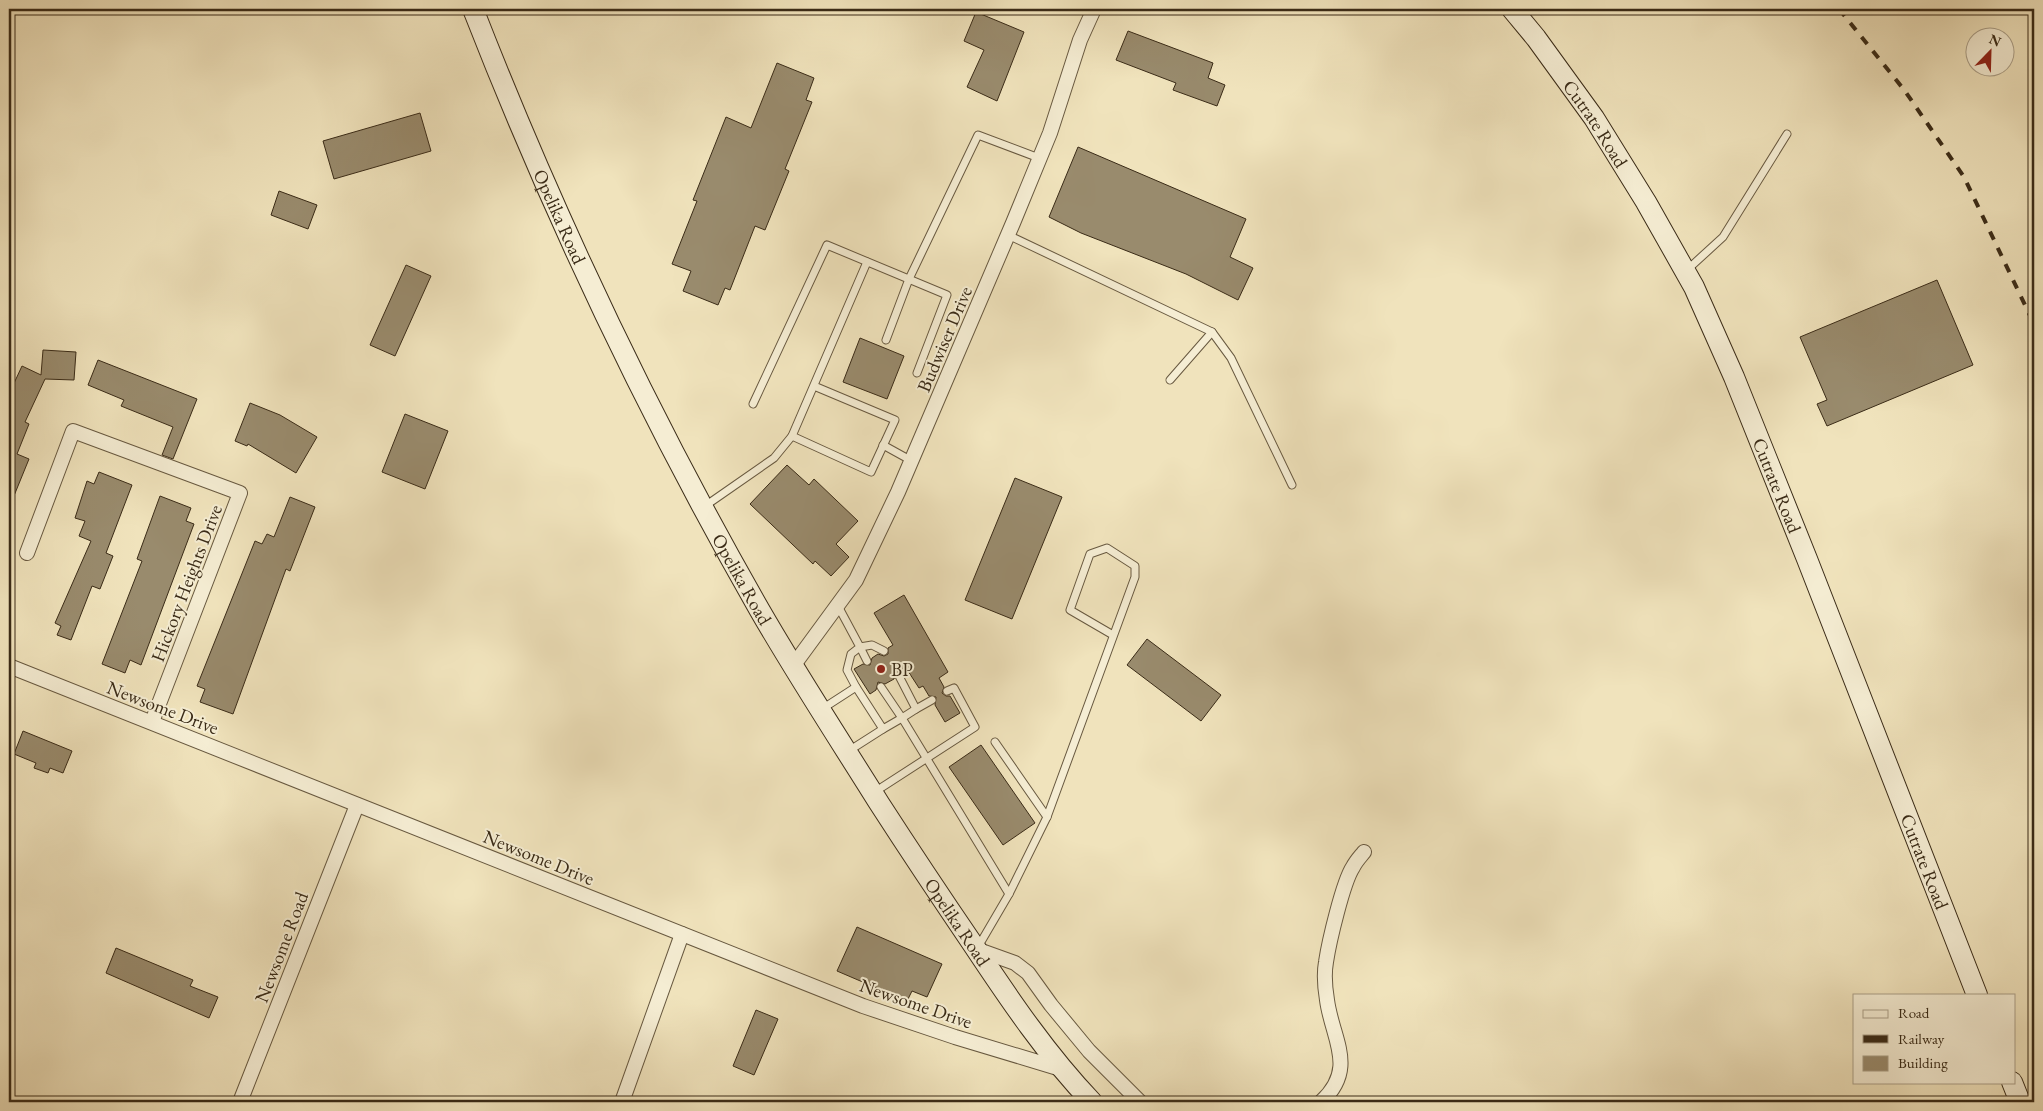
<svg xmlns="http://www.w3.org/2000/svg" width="2043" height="1111" font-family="'EB Garamond',serif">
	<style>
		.building { fill: #998b6d; stroke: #3a2b17 }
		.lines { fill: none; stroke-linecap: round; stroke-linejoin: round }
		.lane-casing { stroke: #685940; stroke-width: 9 }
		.street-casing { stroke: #685940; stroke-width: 16 }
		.secondary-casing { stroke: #3a2b17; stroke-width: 22 }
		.lane { stroke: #f5edd3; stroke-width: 7 }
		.street { stroke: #f5edd3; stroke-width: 14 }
		.secondary { stroke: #f5edd3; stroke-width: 20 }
		.rail { stroke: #3a2b17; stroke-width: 4; stroke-dasharray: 9 9; stroke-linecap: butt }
		.poi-dot { fill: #8f2418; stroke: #f5edd3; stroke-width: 2 }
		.labels { text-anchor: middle; stroke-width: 4; stroke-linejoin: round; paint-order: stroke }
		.street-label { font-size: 19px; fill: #3a2b17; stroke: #f5edd3 }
		.poi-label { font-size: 19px; fill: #3a2b17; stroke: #f5edd3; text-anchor: start }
	</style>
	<rect width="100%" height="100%" fill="#f0e3bc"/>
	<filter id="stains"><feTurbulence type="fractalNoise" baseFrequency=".004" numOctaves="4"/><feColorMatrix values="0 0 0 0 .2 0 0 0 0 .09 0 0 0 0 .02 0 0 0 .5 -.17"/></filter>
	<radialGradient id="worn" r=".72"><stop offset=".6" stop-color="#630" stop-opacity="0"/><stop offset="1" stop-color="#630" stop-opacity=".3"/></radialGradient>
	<g class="building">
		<path d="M 976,12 L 1024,32 L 997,101 L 967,87 L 984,50 L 964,41 Z"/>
		<path d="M 1128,31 L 1213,63 L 1208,78 L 1225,85 L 1217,106 L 1173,90 L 1176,83 L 1116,60 Z"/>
		<path d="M 777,63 L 814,78 L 806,100 L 812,102 L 785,169 L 789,171 L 765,230 L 755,226 L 730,290 L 725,288 L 718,305 L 683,291 L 691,271 L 672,264 L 697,201 L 693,200 L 726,117 L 751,128 Z"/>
		<path d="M 420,113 L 431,151 L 334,179 L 323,141 Z"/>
		<path d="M 1078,147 L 1246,219 L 1230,257 L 1253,268 L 1238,300 L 1186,274 L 1081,233 L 1049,217 Z"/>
		<path d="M 279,191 L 317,205 L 308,229 L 271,215 Z"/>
		<path d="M 406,265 L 431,276 L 395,356 L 370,345 Z"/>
		<path d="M 1937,280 L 1973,365 L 1827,426 L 1817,404 L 1827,400 L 1800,337 Z"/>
		<path d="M 860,338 L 904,356 L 887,399 L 843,382 Z"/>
		<path d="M 43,350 L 76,352 L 74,380 L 45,379 L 25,422 L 29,424 L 17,454 L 29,459 L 9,508 L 9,394 L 22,366 L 41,375 Z"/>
		<path d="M 98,360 L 197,399 L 173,459 L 162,455 L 173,427 L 121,406 L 124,400 L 88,385 Z"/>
		<path d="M 250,403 L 280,415 L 317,437 L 296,473 L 248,444 L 247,446 L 235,441 Z"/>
		<path d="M 405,414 L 448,431 L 425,489 L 382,472 Z"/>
		<path d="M 787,465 L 809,485 L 814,479 L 858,521 L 836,544 L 849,557 L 831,576 L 815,561 L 813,564 L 750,504 Z"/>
		<path d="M 99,472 L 132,485 L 106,553 L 113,556 L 100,589 L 92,586 L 71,640 L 57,635 L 61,626 L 55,623 L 91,541 L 79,536 L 85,521 L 75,518 L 87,481 L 94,484 Z"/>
		<path d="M 1015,478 L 1062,497 L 1012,619 L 965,600 Z"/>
		<path d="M 160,496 L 191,508 L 186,521 L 194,524 L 141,665 L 130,660 L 125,673 L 102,664 L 142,561 L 137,559 Z"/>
		<path d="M 290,497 L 315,507 L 290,571 L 286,569 L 233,714 L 200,702 L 205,689 L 197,686 L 255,541 L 262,544 L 267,534 L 274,537 Z"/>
		<path d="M 904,595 L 948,672 L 939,678 L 944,687 L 942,693 L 946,696 L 950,696 L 960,713 L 945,722 L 935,705 L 936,697 L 929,696 L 923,686 L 919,688 L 908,671 L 904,673 L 896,672 L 894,679 L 885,684 L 878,682 L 876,690 L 870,694 L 854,669 L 863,664 L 870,665 L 872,658 L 878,654 L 884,656 L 888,654 L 888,648 L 893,645 L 874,613 Z"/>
		<path d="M 1147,639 L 1221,695 L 1201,721 L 1127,665 Z"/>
		<path d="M 23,731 L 72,751 L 63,773 L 50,768 L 48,773 L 34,768 L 36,763 L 14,754 Z"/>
		<path d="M 981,745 L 1035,823 L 1003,845 L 949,767 Z"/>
		<path d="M 857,927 L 942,964 L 927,997 L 912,991 L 907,1001 L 837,971 Z"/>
		<path d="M 116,948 L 193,980 L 190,986 L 218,997 L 209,1018 L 106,973 Z"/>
		<path d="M 756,1010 L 778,1019 L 754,1075 L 733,1066 Z"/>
	</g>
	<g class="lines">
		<defs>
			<g id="lane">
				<path d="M 1008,235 L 1212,332 L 1231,358 L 1292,485"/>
				<path d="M 1687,270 L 1723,237 L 1787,134"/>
				<path d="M 886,340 L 909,279 L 978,135 L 1039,158"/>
				<path d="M 1170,380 L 1212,332"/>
				<path d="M 814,386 L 895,420 L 871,472 L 792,436 L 867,262"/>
				<path d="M 753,404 L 827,245 L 947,295 L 917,373"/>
				<path d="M 883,445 L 912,461"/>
				<path d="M 705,506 L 774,458 L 792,436"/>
				<path d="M 867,661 L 860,647 L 872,645 L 884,651"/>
				<path d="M 899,676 L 916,709 L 902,718 L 1009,894"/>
				<path d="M 856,687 L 883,729 L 902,718 L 881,687"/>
				<path d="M 822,709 L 856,687 L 847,670 L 851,654 L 860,647 L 838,606"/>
				<path d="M 916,709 L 932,700"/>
				<path d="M 995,742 L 1047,817"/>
				<path d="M 847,752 L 883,729"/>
				<path d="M 873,793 L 975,727 L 954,688 L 947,691"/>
				<path d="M 978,947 L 1009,894 L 1047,817 L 1135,577 L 1135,566 L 1107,548 L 1090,554 L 1070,610 L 1113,635"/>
			</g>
			<g id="street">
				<path d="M 27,553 L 73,431 L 240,493 L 152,722"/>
				<path d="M 9,666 L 863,1006 L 955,1037 L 1061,1069"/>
				<path d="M 793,666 L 856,580 L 898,492 L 1013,223 L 1050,133 L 1080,40 L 1094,9"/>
				<path d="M 976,949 L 1015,963 L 1028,973 L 1051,1005 L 1089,1051 L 1140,1102"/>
				<path d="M 240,1102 L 357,805"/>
				<path d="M 622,1102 L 682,934"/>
				<path d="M 1321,1102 C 1358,1068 1332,1039 1327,1000 C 1325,988 1324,973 1326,962 C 1329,942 1343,882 1353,867 C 1356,861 1360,857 1364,852"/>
			</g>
			<g id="secondary">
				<path id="s1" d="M 473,9 C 553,214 650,418 759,609 C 797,675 839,739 879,803 C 910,851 942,899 974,946 C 1010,1000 1047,1055 1092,1102"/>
				<path id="s2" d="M 1512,9 L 1536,38 L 1594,118 L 1646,202 L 1694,287 L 1734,377 L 1807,559 L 1977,995"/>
				<path d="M 2012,1082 L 2020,1102"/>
			</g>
		</defs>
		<use href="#lane" class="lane-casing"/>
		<use href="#street" class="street-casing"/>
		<use href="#secondary" class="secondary-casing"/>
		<use href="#lane" class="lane"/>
		<use href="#street" class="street"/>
		<use href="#secondary" class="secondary"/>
		<path class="rail" d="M 1839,9 L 1905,91 L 1964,177 L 2034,324"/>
	</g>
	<circle class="poi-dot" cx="881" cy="669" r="5"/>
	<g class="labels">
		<g class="street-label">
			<text dy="7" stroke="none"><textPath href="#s2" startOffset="142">Cutrate Road</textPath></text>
			<text dy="7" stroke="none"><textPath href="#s1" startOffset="225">Opelika Road</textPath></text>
			<text transform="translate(944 339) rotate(-67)" y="7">Budwiser Drive</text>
			<text dy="7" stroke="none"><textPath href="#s2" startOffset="548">Cutrate Road</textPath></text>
			<text dy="7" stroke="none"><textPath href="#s1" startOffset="631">Opelika Road</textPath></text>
			<text transform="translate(186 583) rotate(-69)" y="7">Hickory Heights Drive</text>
			<text transform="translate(163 707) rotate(21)" y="7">Newsome Drive</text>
			<text transform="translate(539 857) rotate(22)" y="7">Newsome Drive</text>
			<text dy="7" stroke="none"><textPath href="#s2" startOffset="952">Cutrate Road</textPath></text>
			<text dy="7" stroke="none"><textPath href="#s1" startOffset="1036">Opelika Road</textPath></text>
			<text transform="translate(281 947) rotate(-69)" y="7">Newsome Road</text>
			<text transform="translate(916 1003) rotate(19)" y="7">Newsome Drive</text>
		</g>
		<g class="poi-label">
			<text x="891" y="676">BP</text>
		</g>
	</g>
	<rect width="2043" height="1111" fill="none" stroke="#f0e3bc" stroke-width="30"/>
	<rect x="10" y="10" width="2023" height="1091" fill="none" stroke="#3a2b17" stroke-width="2.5"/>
	<rect x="15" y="15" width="2013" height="1081" fill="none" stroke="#3a2b17"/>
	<rect x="1853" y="994" width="162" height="90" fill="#f5edd3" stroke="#aa9f88"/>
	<rect x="1863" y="1010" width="25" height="8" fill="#f5edd3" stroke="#aa9f88"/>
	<text x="1898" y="1018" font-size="15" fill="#3a2b17">Road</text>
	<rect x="1863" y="1035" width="25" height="8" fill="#3a2b17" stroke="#aa9f88"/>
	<text x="1898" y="1044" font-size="15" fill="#3a2b17">Railway</text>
	<rect x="1863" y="1056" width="25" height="15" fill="#998b6d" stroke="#aa9f88"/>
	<text x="1898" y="1068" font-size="15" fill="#3a2b17">Building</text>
	<g transform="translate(1990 52) rotate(23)"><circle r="24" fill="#f5edd3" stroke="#aa9f88"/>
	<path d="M0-4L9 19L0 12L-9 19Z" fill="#8f2418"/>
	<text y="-8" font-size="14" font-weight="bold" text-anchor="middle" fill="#3a2b17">N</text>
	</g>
	<rect width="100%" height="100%" filter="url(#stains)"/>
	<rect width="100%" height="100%" fill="url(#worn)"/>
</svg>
